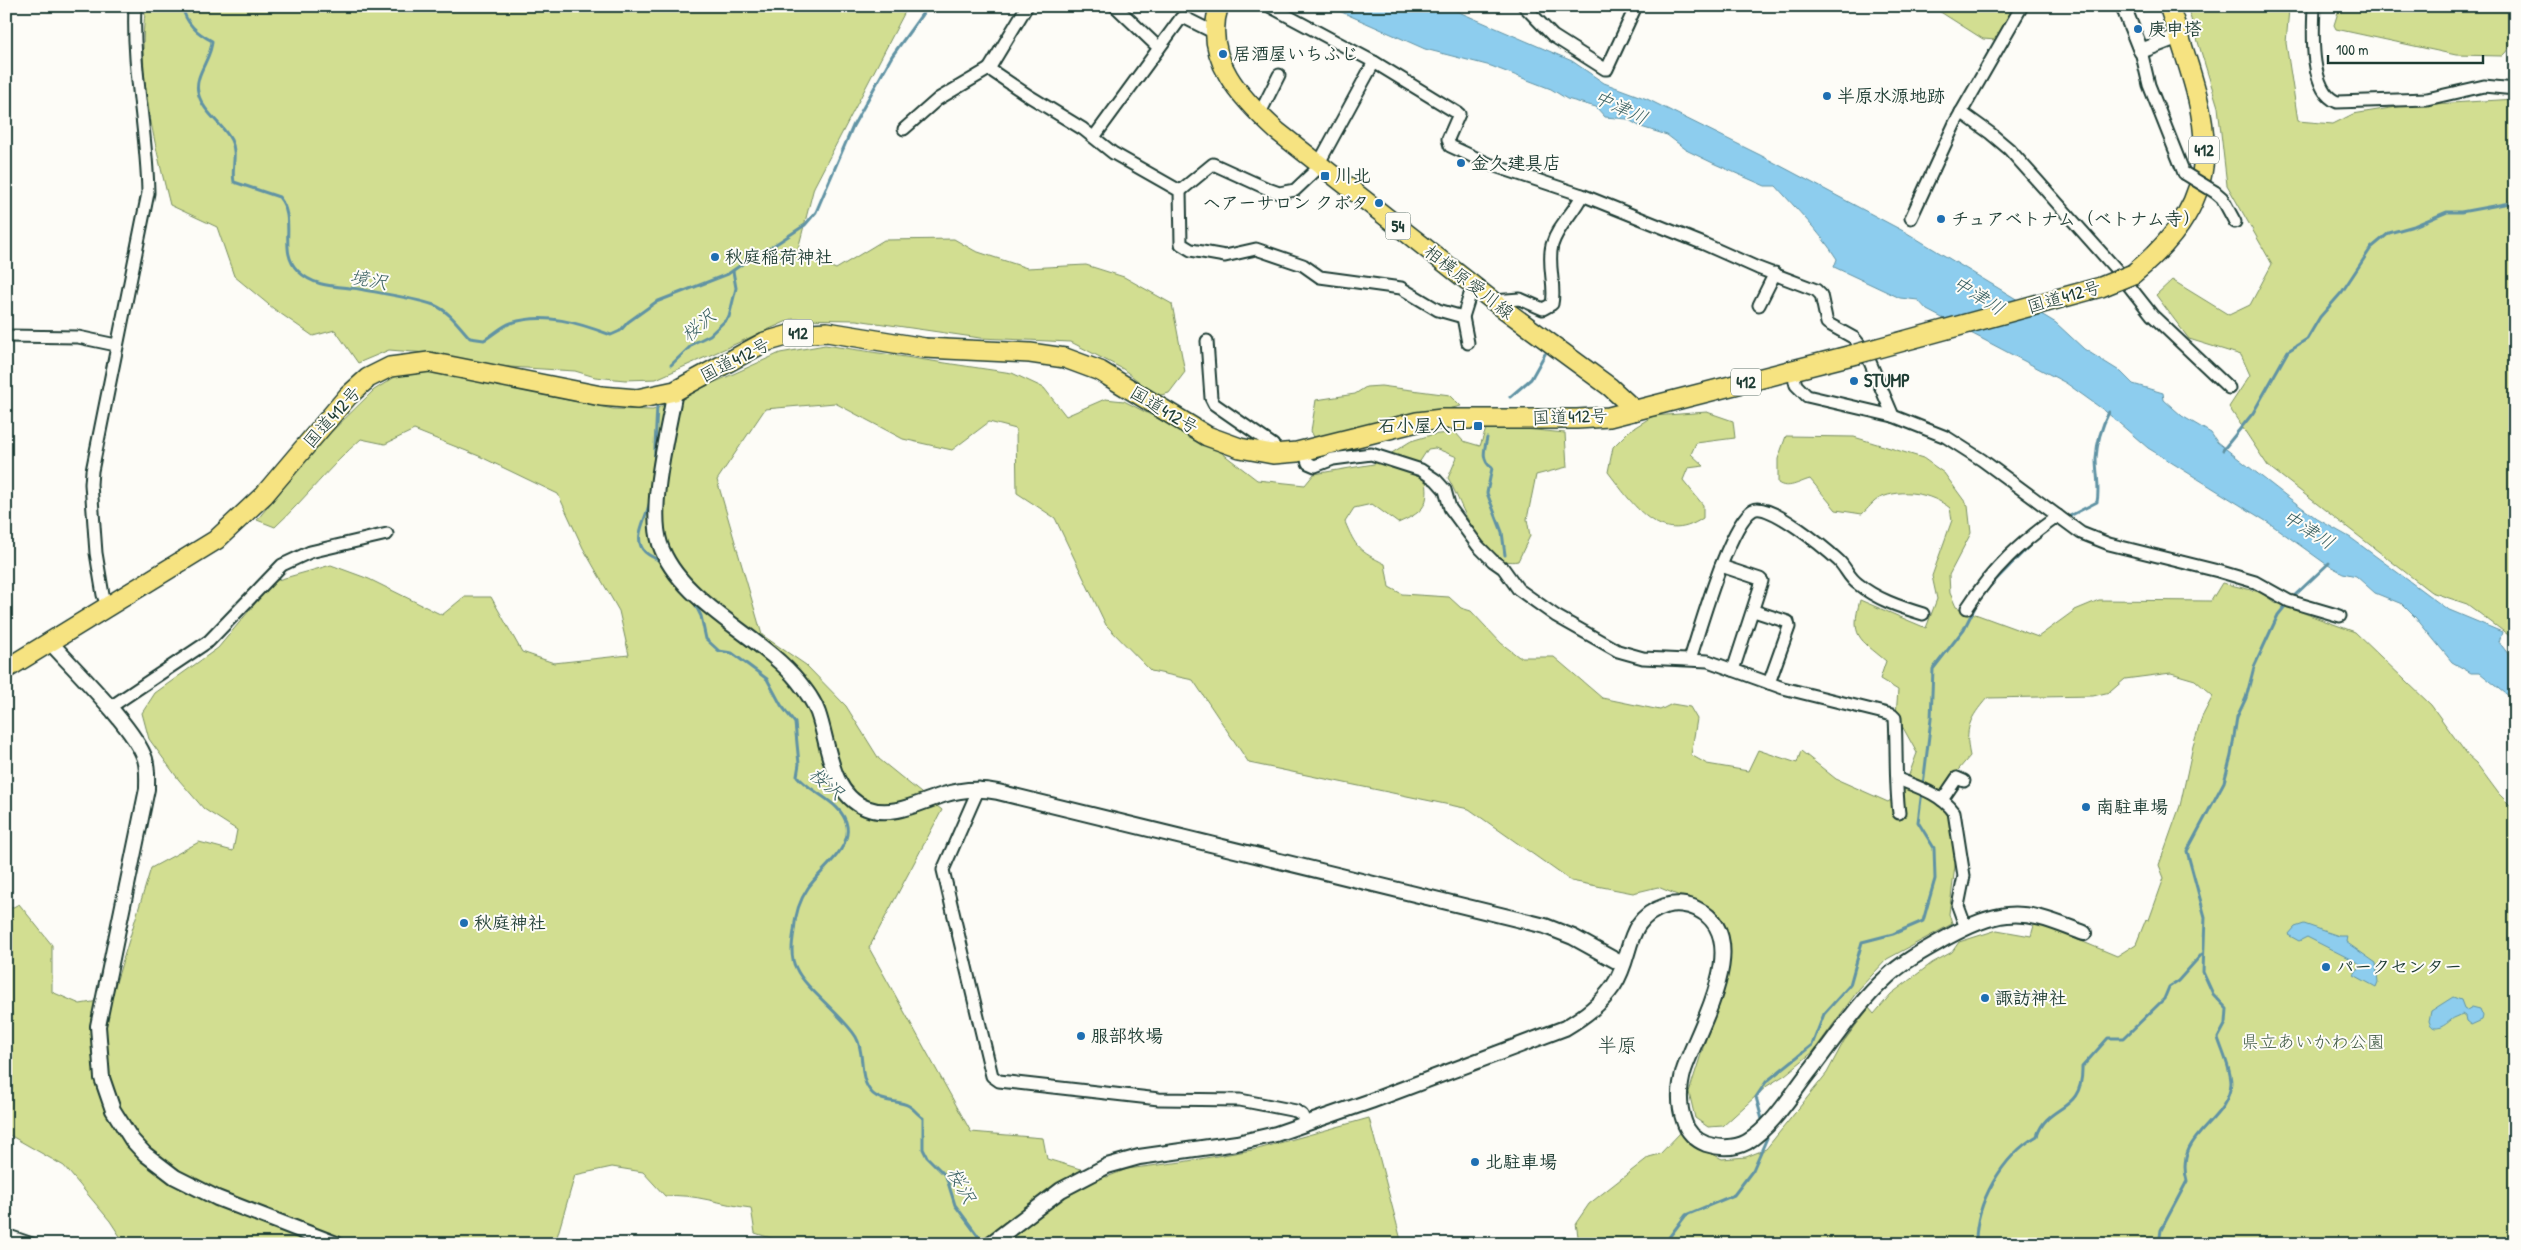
<svg xmlns="http://www.w3.org/2000/svg" width="2521" height="1250" font-family="'Patrick Hand','Klee One',sans-serif">
	<style>
		.green { fill: #d2de91; stroke: #788e62 }
		.water { fill: #8dcdee; stroke: #6193a4 }
		.lines { fill: none; stroke-linecap: round; stroke-linejoin: round }
		.stream { stroke: #6193a4; stroke-width: 3 }
		.minor-casing { stroke: #1f3d34; stroke-width: 15 }
		.tertiary-casing { stroke: #1f3d34; stroke-width: 18 }
		.primary-casing { stroke: #1f3d34; stroke-width: 21 }
		.trunk-casing { stroke: #1f3d34; stroke-width: 22 }
		.minor { stroke: #fdfcf7; stroke-width: 11 }
		.tertiary { stroke: #fdfcf7; stroke-width: 14 }
		.primary { stroke: #f6e381; stroke-width: 18 }
		.trunk { stroke: #f6e381; stroke-width: 19 }
		.minor-bridge-casing { stroke: #1f3d34; stroke-width: 15; stroke-linecap: butt }
		.trunk-bridge-casing { stroke: #1f3d34; stroke-width: 22; stroke-linecap: butt }
		.minor-bridge { stroke: #fdfcf7; stroke-width: 11 }
		.trunk-bridge { stroke: #f6e381; stroke-width: 19 }
		.poi-dot { fill: #1f6fb2; stroke: #fdfcf7; stroke-width: 2 }
		.labels { text-anchor: middle; stroke-width: 4; stroke-linejoin: round; paint-order: stroke }
		.shield { fill: #fdfcf7; stroke: #62766e; stroke-width: 1 }
		.shield-label { font-size: 16px; font-weight: bold; fill: #1f3d34 }
		.poi-label { font-size: 18px; font-weight: bold; fill: #1f3d34; stroke: #fdfcf7; text-anchor: start }
		.street-label { font-size: 18px; fill: #1f3d34; stroke: #fdfcf7 }
		.park-label { font-size: 18px; fill: #435d47; stroke: #fdfcf7 }
		.water-label { font-size: 19px; font-style: italic; fill: #3a6162; stroke: #fdfcf7 }
		.quarter-label { font-size: 20px; fill: #1f3d34; stroke: #fdfcf7 }
	</style>
	<rect width="100%" height="100%" fill="#fdfcf7"/>
	<filter id="ink" filterUnits="userSpaceOnUse"><feTurbulence type="fractalNoise" baseFrequency=".02" numOctaves="2"/><feDisplacementMap in="SourceGraphic" scale="10" xChannelSelector="R" yChannelSelector="G"/><feConvolveMatrix kernelMatrix="1 2 1 2 8 2 1 2 1" color-interpolation-filters="sRGB"/></filter>
	<g filter="url(#ink)">
		<g class="green">
			<path d="M 146,6 L 908,6 L 814,187 L 797,253 L 836,269 L 884,240 L 954,239 L 975,251 L 1027,268 L 1086,265 L 1124,277 L 1172,304 L 1185,372 L 1169,393 L 1157,396 L 1123,369 L 1071,342 L 980,338 L 856,320 L 792,319 L 656,379 L 625,380 L 595,377 L 575,371 L 493,366 L 427,353 L 389,350 L 358,363 L 335,330 L 313,336 L 274,309 L 234,276 L 217,227 L 170,205 C 154,141 136,72 146,6 Z"/>
			<path d="M 1931,6 L 2019,6 L 1996,40 L 1983,39 Z"/>
			<path d="M 2187,6 L 2287,6 L 2289,9 L 2286,43 L 2298,121 L 2333,124 L 2353,114 L 2403,106 L 2515,99 L 2515,640 L 2467,604 L 2431,592 L 2268,466 L 2229,407 L 2250,375 L 2241,355 L 2189,339 L 2156,295 L 2172,280 L 2229,315 L 2250,305 L 2272,264 L 2227,185 L 2218,107 Z"/>
			<path d="M 2340,6 L 2515,6 C 2515,21 2514,47 2502,56 L 2456,55 L 2336,29 L 2334,25 Z"/>
			<path d="M 825,345 L 1012,373 L 1044,388 L 1066,416 L 1105,399 L 1124,401 L 1218,450 L 1257,480 L 1305,485 L 1314,474 L 1374,464 L 1411,441 L 1431,435 L 1455,432 L 1463,441 L 1480,446 L 1486,429 L 1495,426 L 1565,433 L 1567,467 L 1536,475 L 1527,519 L 1530,536 L 1518,561 C 1481,569 1462,502 1448,478 L 1457,457 L 1435,448 L 1428,449 L 1413,472 L 1426,481 C 1430,507 1421,513 1398,523 L 1372,504 L 1354,508 L 1345,522 C 1356,548 1359,551 1385,564 L 1389,587 L 1402,594 L 1449,597 L 1461,608 L 1471,611 L 1501,643 L 1519,657 L 1554,657 L 1602,698 L 1660,710 L 1672,704 L 1690,707 L 1697,719 L 1691,755 L 1707,764 L 1748,771 L 1758,750 L 1797,763 L 1801,751 L 1836,779 L 1888,802 L 1903,791 L 1917,753 L 1896,715 L 1898,690 L 1880,679 L 1886,661 C 1859,638 1850,637 1860,600 L 1926,628 L 1937,599 L 1932,576 L 1952,520 L 1950,508 C 1931,493 1902,488 1880,498 C 1873,501 1868,509 1862,514 L 1836,510 L 1810,479 C 1799,482 1788,490 1778,483 L 1778,459 L 1786,436 L 1854,437 L 1923,458 L 1944,473 L 1968,506 L 1971,533 L 1949,575 L 1950,593 L 1956,607 L 2038,637 L 2075,610 L 2099,600 L 2211,601 L 2222,583 L 2260,592 L 2274,602 L 2355,632 L 2431,705 L 2468,756 L 2476,763 L 2499,794 L 2515,810 L 2515,1244 L 1570,1244 L 1578,1236 L 1576,1223 L 1589,1204 L 1649,1157 L 1660,1154 L 1681,1132 L 1698,1146 L 1722,1159 L 1746,1157 L 1766,1149 L 1827,1073 L 1844,1041 L 1869,1008 L 1874,1014 L 1891,994 L 1932,963 L 1952,952 L 1959,942 L 1997,930 L 2031,936 L 2035,922 L 2117,956 L 2136,944 L 2146,919 L 2149,920 L 2164,878 L 2159,865 L 2180,806 L 2193,746 L 2202,717 L 2213,696 L 2195,680 L 2171,673 L 2125,679 L 2110,692 L 2093,696 L 1987,698 C 1970,718 1964,728 1970,756 L 1942,789 L 1940,806 L 1951,813 L 1957,850 L 1949,914 L 1952,924 L 1887,959 L 1859,989 L 1813,1052 L 1785,1075 L 1767,1086 L 1723,1126 L 1708,1127 L 1695,1118 L 1689,1092 L 1725,979 L 1729,952 L 1725,925 L 1711,909 L 1658,887 L 1633,893 L 1571,881 L 1469,809 L 1249,763 L 1193,680 L 1151,671 L 1106,625 L 1055,518 L 1017,493 L 1016,429 L 989,422 L 952,450 L 903,439 L 835,403 L 765,409 L 717,480 L 762,635 L 806,665 L 846,706 L 879,759 L 942,810 L 869,948 L 971,1132 L 1043,1138 L 1047,1159 L 1107,1177 L 1127,1169 L 1182,1162 L 1258,1149 L 1369,1118 L 1402,1244 L 789,1244 L 755,1233 L 751,1208 C 722,1205 694,1193 665,1196 L 643,1172 L 612,1167 L 575,1175 L 555,1244 L 125,1244 L 110,1221 L 64,1166 L 6,1133 L 6,911 L 19,904 L 52,945 L 52,992 L 80,1004 L 111,999 L 151,868 L 199,842 L 233,851 L 237,830 L 204,809 L 179,780 L 149,739 L 142,713 L 155,693 L 218,648 L 274,581 L 331,565 L 369,579 L 442,615 L 464,597 L 491,597 L 522,652 L 554,663 L 629,655 L 619,611 L 583,548 L 558,494 L 479,456 L 414,430 L 385,444 L 361,439 C 330,466 305,499 275,527 L 257,520 L 319,444 L 374,390 L 403,372 L 426,371 L 613,409 L 653,410 L 780,353 Z"/>
			<path d="M 1381,386 L 1450,395 L 1461,406 L 1315,439 L 1311,431 L 1316,400 L 1355,394 L 1366,387 Z"/>
			<path d="M 1707,412 L 1733,421 L 1735,438 L 1696,443 L 1691,454 L 1704,466 L 1688,468 L 1683,480 L 1703,505 L 1703,518 C 1660,548 1632,503 1608,472 L 1613,447 L 1629,431 L 1653,416 Z"/>
		</g>
		<g class="water">
			<path d="M 1328,6 L 1445,6 L 1572,61 L 1604,83 L 1647,99 L 1760,155 L 1907,233 L 2056,323 L 2084,349 L 2121,372 L 2133,384 L 2163,393 L 2164,400 L 2182,416 L 2211,433 L 2217,442 L 2289,498 L 2319,520 L 2351,538 L 2447,609 L 2502,632 L 2499,642 L 2515,663 L 2515,701 L 2480,673 L 2471,673 L 2452,662 L 2416,618 L 2402,604 L 2375,593 L 2356,576 L 2343,573 L 2326,564 L 2269,523 L 2148,448 L 2105,411 L 2066,383 L 1927,310 L 1918,300 L 1900,298 L 1834,267 L 1837,259 C 1820,232 1797,210 1776,186 L 1765,186 L 1715,164 L 1688,151 L 1667,135 L 1641,127 L 1627,119 L 1605,117 L 1596,107 L 1567,99 L 1551,89 L 1491,66 L 1425,49 Z"/>
			<path d="M 2304,924 L 2339,936 L 2347,936 L 2346,942 L 2376,963 L 2378,982 L 2376,987 L 2354,975 L 2360,964 L 2307,937 L 2299,941 L 2288,935 L 2295,927 Z"/>
			<path d="M 2453,997 L 2461,1000 L 2464,1008 L 2467,1010 L 2472,1007 L 2480,1009 L 2483,1016 L 2482,1020 L 2471,1025 L 2466,1021 L 2465,1016 L 2462,1014 C 2458,1017 2454,1017 2451,1020 C 2444,1026 2433,1034 2429,1021 L 2431,1011 Z"/>
		</g>
		<g class="lines">
			<g class="stream">
				<path d="M 182,6 C 186,24 197,33 212,41 C 212,58 194,75 198,92 C 202,112 222,123 231,140 C 238,153 231,168 234,182 L 279,197 C 298,220 277,251 298,271 C 315,288 338,286 359,289 C 380,293 414,298 434,305 C 449,311 459,326 470,338 L 484,340 C 493,335 502,326 511,323 C 545,312 579,323 611,335 L 620,331 L 628,322 L 656,302 L 728,274 L 755,255 L 770,248 L 805,225 L 816,212 L 853,126 L 892,56 L 928,6"/>
				<path d="M 671,365 L 694,343 L 710,335 L 729,317 L 736,288 L 733,271"/>
				<path d="M 1510,397 L 1531,379 L 1545,354"/>
				<path d="M 1487,438 C 1484,450 1481,460 1492,468 L 1487,493 L 1502,532 L 1505,555"/>
				<path d="M 2223,450 L 2253,413 L 2288,351 L 2307,339 L 2320,317 L 2342,292 L 2371,248 L 2389,233 L 2414,226 L 2447,212 L 2461,212 L 2515,202"/>
				<path d="M 654,469 L 657,405"/>
				<path d="M 650,500 C 648,517 631,538 645,552 C 650,557 657,558 662,563"/>
				<path d="M 2066,518 L 2097,502 C 2100,487 2096,474 2096,458 C 2097,442 2102,426 2109,412"/>
				<path d="M 1988,588 L 2031,544"/>
				<path d="M 2293,597 L 2329,563"/>
				<path d="M 694,602 L 701,616 L 706,639 L 719,651 L 732,653 L 767,679 L 781,705 L 795,723 L 799,764 L 797,776 C 810,793 843,802 847,826 C 851,850 820,870 808,888 C 799,901 795,915 794,931 C 792,943 790,957 796,968 C 805,989 842,1014 856,1037 C 866,1054 857,1079 873,1094 C 883,1103 898,1100 909,1106 C 914,1109 918,1115 923,1118 L 923,1149 L 927,1157 L 946,1176 L 955,1205 L 984,1244"/>
				<path d="M 1923,785 L 1931,719 L 1933,669 L 1964,629 L 1978,601"/>
				<path d="M 1763,1123 L 1756,1097 L 1766,1082 L 1812,1045 L 1824,1014 L 1850,985 L 1862,942 L 1893,934 L 1923,921 L 1935,879 L 1934,848 L 1918,822 L 1922,791"/>
				<path d="M 1664,1244 L 1686,1215 L 1734,1195 L 1753,1170 L 1767,1138 L 1765,1134"/>
				<path d="M 1976,1244 C 1975,1204 2002,1156 2037,1136 C 2048,1102 2083,1115 2082,1067 L 2108,1038 L 2124,1038 L 2164,999 L 2169,987 L 2178,981 L 2202,954"/>
				<path d="M 2159,1244 L 2161,1230 L 2187,1181 C 2174,1133 2228,1124 2231,1083 C 2231,1069 2222,1051 2218,1038 L 2226,1023 L 2227,1009 L 2213,994 L 2203,972 L 2205,917 L 2187,851 L 2224,782 L 2231,756 L 2237,717 L 2246,698 L 2254,667 L 2278,615 L 2286,605"/>
			</g>
			<defs>
				<g id="minor">
					<path d="M 1027,6 L 989,69 L 1029,96 L 1083,129 L 1113,153 L 1180,191 L 1181,244 L 1191,250 L 1225,256 L 1256,249 L 1303,265 L 1320,277 L 1401,288 L 1438,310 L 1463,317"/>
					<path d="M 1115,6 L 1159,48"/>
					<path d="M 1524,6 L 1553,36 L 1605,69 L 1607,69 L 1636,6"/>
					<path d="M 2314,6 C 2313,31 2309,91 2337,102 L 2427,99 L 2484,86 L 2515,89"/>
					<path d="M 2141,51 L 2149,85 L 2184,173"/>
					<path d="M 1374,62 L 1459,114 L 1448,139 L 1450,146 L 1489,164 L 1582,195 C 1574,213 1558,225 1552,245 C 1547,265 1556,285 1552,304 L 1543,309 L 1520,299 L 1493,301"/>
					<path d="M 1961,112 L 1990,133 L 2009,149 L 2115,268 L 2152,315 L 2229,388"/>
					<path d="M 1259,115 L 1279,75"/>
					<path d="M 904,129 L 938,99 L 989,69"/>
					<path d="M 1094,137 L 1181,18 L 1185,18 L 1215,33"/>
					<path d="M 1180,191 L 1213,164 L 1268,189 L 1279,193 L 1295,190 L 1314,172 L 1374,62 L 1269,6"/>
					<path d="M 2215,192 L 2222,198 L 2235,222"/>
					<path d="M 1582,195 L 1704,244 L 1758,268 L 1816,290 L 1821,295 L 1827,323 L 1854,338 L 1859,344 L 1870,362 L 1893,416"/>
					<path d="M 1911,218 L 1955,123 L 2022,6"/>
					<path d="M 1759,305 L 1775,273"/>
					<path d="M 6,336 L 78,337 L 116,345"/>
					<path d="M 1207,341 L 1211,398 L 1214,404 L 1273,445 L 1273,454"/>
					<path d="M 1468,343 L 1463,317 L 1473,285"/>
					<path d="M 1792,370 L 1796,385 L 1807,396 L 1893,416 L 1946,437 L 1982,460 L 2081,533 L 2109,544 L 2218,571 L 2255,582 L 2289,601 L 2340,616"/>
					<path d="M 1304,450 L 1308,463 L 1315,466 L 1333,459 L 1371,454 L 1421,470 L 1436,480 L 1445,490 L 1450,508 L 1478,546 L 1493,561 L 1503,568 L 1518,589 L 1556,616 L 1618,651 L 1643,658 L 1708,661 L 1783,688 L 1892,715 L 1895,718 C 1897,749 1895,782 1899,813"/>
					<path d="M 1721,566 L 1760,579 L 1762,581 L 1733,670"/>
					<path d="M 107,605 L 103,595 L 96,553 L 91,484 L 92,471 L 148,193 C 147,130 132,69 135,6"/>
					<path d="M 1967,608 C 1993,568 2020,543 2058,516"/>
					<path d="M 1754,611 L 1788,622 L 1789,627 L 1769,683"/>
					<path d="M 1690,659 C 1700,629 1729,524 1753,510 C 1769,501 1827,550 1839,561 C 1846,568 1849,578 1858,584 C 1876,599 1900,607 1923,614"/>
					<path d="M 109,708 L 209,641 L 282,565 L 310,552 L 387,534"/>
					<path d="M 1898,779 C 1918,787 1941,794 1954,812 L 1964,876 L 1958,906 L 1966,928"/>
					<path d="M 979,788 L 943,870 L 992,1076 L 999,1081 L 1159,1099 L 1240,1100 L 1296,1111 L 1302,1115 L 1306,1124"/>
					<path d="M 1942,800 L 1957,778 L 1964,781"/>
					<path d="M 6,1235 L 32,1244"/>
				</g>
				<g id="tertiary">
					<path d="M 2123,6 L 2141,51 L 2179,36"/>
					<path d="M 675,391 C 668,432 648,506 660,544 C 679,602 761,635 798,681 C 806,691 814,701 818,713 C 829,744 830,794 866,808 C 892,818 918,803 943,795 C 962,789 979,788 998,792 L 1545,926 L 1573,937 L 1622,964"/>
					<path d="M 50,642 C 73,668 135,728 145,759 C 148,769 147,779 147,789 L 98,1026 L 102,1078 L 113,1110 L 132,1140 L 145,1154 L 175,1177 L 217,1198 L 336,1244"/>
					<path d="M 990,1244 L 1061,1190 L 1107,1166 L 1139,1157 L 1237,1143 L 1276,1134 L 1371,1101 L 1565,1028 C 1585,1016 1601,1004 1614,985 C 1634,955 1623,920 1665,906 C 1675,903 1688,904 1697,909 C 1755,937 1698,1028 1684,1070 C 1679,1087 1678,1104 1684,1121 C 1687,1132 1696,1140 1706,1144 C 1719,1148 1734,1149 1747,1142 C 1773,1126 1791,1095 1809,1072 C 1834,1040 1857,1004 1887,977 C 1904,961 1925,950 1946,938 C 1964,928 1986,917 2007,915 C 2035,912 2059,924 2084,933"/>
				</g>
				<path id="primary" d="M 1219,6 C 1202,59 1242,99 1277,131 L 1493,301 L 1610,387 L 1636,411"/>
				<g id="trunk">
					<path d="M 2133,274 C 2238,188 2206,118 2169,6"/>
					<path d="M 6,669 L 216,540 L 264,495 L 348,396 L 368,378 L 390,367 L 429,362 L 601,396 L 637,399 L 675,391 L 765,342 L 793,334 L 827,332 L 925,348 L 1030,353 L 1065,358 L 1100,371 L 1207,436 L 1240,448 L 1273,454 L 1297,452 L 1417,422 L 1442,419 L 1577,419 L 1609,417 L 1856,354"/>
				</g>
			</defs>
			<use href="#minor" class="minor-casing"/>
			<use href="#tertiary" class="tertiary-casing"/>
			<use href="#primary" class="primary-casing"/>
			<use href="#trunk" class="trunk-casing"/>
			<use href="#minor" class="minor"/>
			<use href="#tertiary" class="tertiary"/>
			<use href="#primary" class="primary"/>
			<use href="#trunk" class="trunk"/>
			<defs>
				<path id="minor-bridge" d="M 2184,173 L 2215,192"/>
				<path id="trunk-bridge" d="M 1856,354 L 2101,287 L 2133,274"/>
			</defs>
			<use href="#minor-bridge" class="minor-bridge-casing"/>
			<use href="#trunk-bridge" class="trunk-bridge-casing"/>
			<use href="#minor-bridge" class="minor-bridge"/>
			<use href="#trunk-bridge" class="trunk-bridge"/>
		</g>
	</g>
	<g class="poi-dot">
		<circle cx="2138" cy="29" r="5"/>
		<circle cx="1223" cy="54" r="5"/>
		<circle cx="1827" cy="96" r="5"/>
		<circle cx="1461" cy="163" r="5"/>
		<rect x="1320" y="171" width="10" height="10" rx="2.5"/>
		<circle cx="1379" cy="203" r="5"/>
		<circle cx="1941" cy="219" r="5"/>
		<circle cx="715" cy="257" r="5"/>
		<circle cx="1854" cy="381" r="5"/>
		<rect x="1473" y="421" width="10" height="10" rx="2.5"/>
		<circle cx="2086" cy="807" r="5"/>
		<circle cx="464" cy="923" r="5"/>
		<circle cx="2326" cy="967" r="5"/>
		<circle cx="1985" cy="998" r="5"/>
		<circle cx="1081" cy="1036" r="5"/>
		<circle cx="1475" cy="1162" r="5"/>
	</g>
	<g class="labels">
		<g class="shield">
			<rect x="2189" y="136.5" width="30" height="27" rx="4"/>
			<rect x="1385.5" y="212.5" width="25" height="27" rx="4"/>
			<rect x="783" y="319.5" width="30" height="27" rx="4"/>
			<rect x="1731" y="368.5" width="30" height="27" rx="4"/>
		</g>
		<g class="shield-label">
			<text x="2204" y="156">412</text>
			<text x="1398" y="232">54</text>
			<text x="798" y="339">412</text>
			<text x="1746" y="388">412</text>
		</g>
		<g class="poi-label">
			<text x="2148" y="35">庚申塔</text>
			<text x="1233" y="60">居酒屋いちふじ</text>
			<text x="1837" y="102">半原水源地跡</text>
			<text x="1471" y="169">金久建具店</text>
			<text x="1335" y="182">川北</text>
			<text x="1369" y="209" text-anchor="end">ヘアーサロン クボタ</text>
			<text x="1951" y="225">チュアベトナム（ベトナム寺）</text>
			<text x="725" y="263">秋庭稲荷神社</text>
			<text x="1864" y="387">STUMP</text>
			<text x="1468" y="432" text-anchor="end">石小屋入口</text>
			<text x="2096" y="813">南駐車場</text>
			<text x="474" y="929">秋庭神社</text>
			<text x="2336" y="973">パークセンター</text>
			<text x="1995" y="1004">諏訪神社</text>
			<text x="1091" y="1042">服部牧場</text>
			<text x="1485" y="1168">北駐車場</text>
		</g>
		<g class="street-label">
			<text transform="translate(1469 282) rotate(38)" y="6">相模原愛川線</text>
			<text transform="translate(2064 297) rotate(-16)" y="6">国道412号</text>
			<text transform="translate(735 360) rotate(-27)" y="6">国道412号</text>
			<text transform="translate(1164 410) rotate(31)" y="6">国道412号</text>
			<text transform="translate(332 417) rotate(-48)" y="6">国道412号</text>
			<text transform="translate(1570 417) rotate(-2)" y="6">国道412号</text>
		</g>
		<g class="park-label">
			<text x="2313" y="1048">県立あいかわ公園</text>
		</g>
		<g class="water-label">
			<text transform="translate(1621 107) rotate(25)" y="7">中津川</text>
			<text transform="translate(369 279) rotate(10)" y="7">境沢</text>
			<text transform="translate(1979 295) rotate(32)" y="7">中津川</text>
			<text transform="translate(698 325) rotate(-40)" y="7">桜沢</text>
			<text transform="translate(2309 529) rotate(32)" y="7">中津川</text>
			<text transform="translate(827 783) rotate(41)" y="7">桜沢</text>
			<text transform="translate(962 1185) rotate(61)" y="7">桜沢</text>
		</g>
		<g class="quarter-label">
			<text x="1617" y="1052">半原</text>
		</g>
	</g>
	<rect width="2521" height="1250" fill="none" stroke="#fdfcf7" stroke-width="25"/>
	<rect x="12" y="12" width="2496" height="1225" fill="none" stroke="#1f3d34" stroke-width="2" filter="url(#ink)"/>
	<path d="M2328 55v8h155v-8" fill="none" stroke="#1f3d34" stroke-width="2.5"/>
	<text x="2336" y="55" font-size="15" fill="#1f3d34" stroke="#fdfcf7" stroke-width="4" paint-order="stroke">100 m</text>
</svg>
